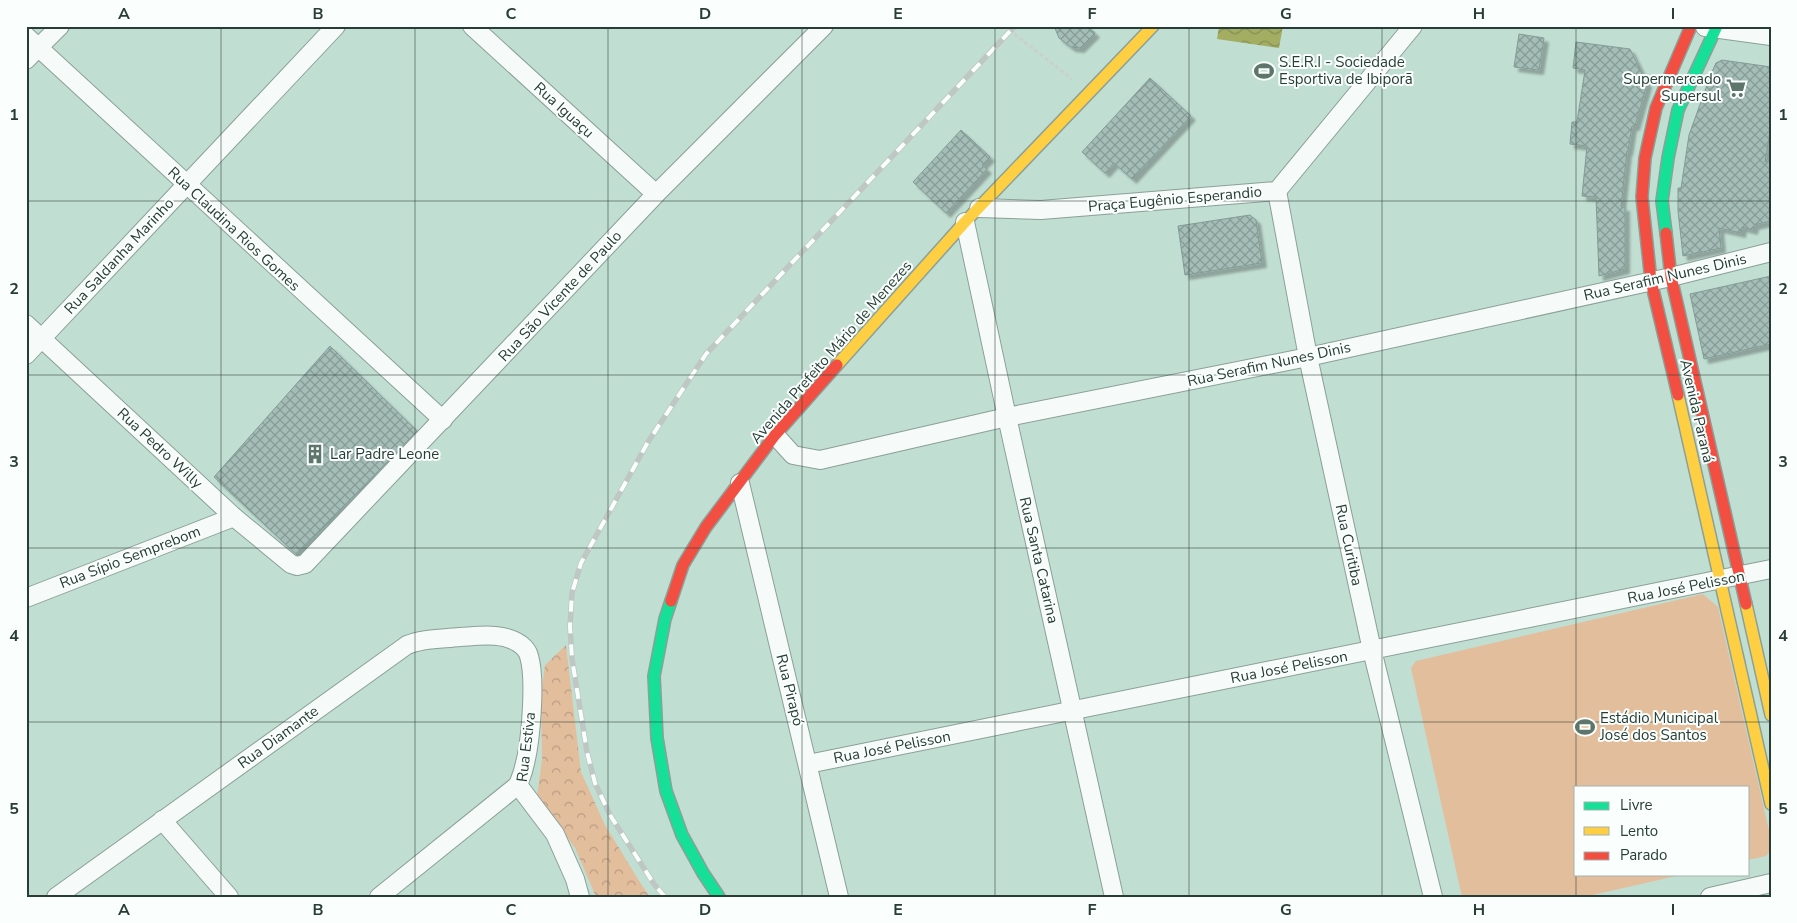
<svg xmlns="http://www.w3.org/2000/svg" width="1797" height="923" font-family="'Nunito Sans',sans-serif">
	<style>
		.forest { fill: url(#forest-crowns) }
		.pitch { fill: #e3be9d }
		.water { fill: url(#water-waves) }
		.building { fill: url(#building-cross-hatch); stroke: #839b95; filter: url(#shadow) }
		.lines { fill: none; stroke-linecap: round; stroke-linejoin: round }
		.street-casing { stroke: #8aa098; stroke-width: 20 }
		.fast-casing { stroke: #8aa098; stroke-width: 14 }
		.slow-casing { stroke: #8aa098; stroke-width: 14 }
		.jam-casing { stroke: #8aa098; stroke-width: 14 }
		.path { stroke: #c9d1ce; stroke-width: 3; stroke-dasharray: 4 2.5; stroke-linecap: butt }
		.street { stroke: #f6faf8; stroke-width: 18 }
		.fast { stroke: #16e098; stroke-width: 11 }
		.slow { stroke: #ffcf43; stroke-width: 11 }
		.jam { stroke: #f24e42; stroke-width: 11 }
		.rail-casing { stroke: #bec7c4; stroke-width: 5.5 }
		.rail { stroke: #fafffd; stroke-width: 4; stroke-dasharray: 11; stroke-linecap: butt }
		.grid { fill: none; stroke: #283d35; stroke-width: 1; stroke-opacity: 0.55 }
		.labels { text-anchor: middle; stroke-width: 4; stroke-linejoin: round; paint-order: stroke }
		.poi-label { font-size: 15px; fill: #283d35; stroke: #fafffd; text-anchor: start }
		.street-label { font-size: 15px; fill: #283d35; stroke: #fafffd }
		.neatline { fill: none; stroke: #283d35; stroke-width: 2 }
		.grid-label { font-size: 16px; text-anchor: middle; font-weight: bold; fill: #283d35 }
	</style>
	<defs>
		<pattern id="forest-crowns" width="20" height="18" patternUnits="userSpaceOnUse" patternTransform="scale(1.25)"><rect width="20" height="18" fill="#e3be9d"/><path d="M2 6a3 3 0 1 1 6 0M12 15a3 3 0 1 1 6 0" fill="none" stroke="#b89c81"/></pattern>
		<pattern id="water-waves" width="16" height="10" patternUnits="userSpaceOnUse" patternTransform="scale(1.25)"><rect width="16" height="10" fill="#a4ae62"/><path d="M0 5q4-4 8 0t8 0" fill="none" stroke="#868f52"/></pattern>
		<pattern id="building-cross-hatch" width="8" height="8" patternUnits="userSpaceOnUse" patternTransform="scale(1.25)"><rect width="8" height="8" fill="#a4bdb7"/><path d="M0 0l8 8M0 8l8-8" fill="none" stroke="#869b96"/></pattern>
		<filter id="shadow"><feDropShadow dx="4.5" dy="4.5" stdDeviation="1" flood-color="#0004"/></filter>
	</defs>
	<rect width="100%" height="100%" fill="#c1ded3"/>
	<path class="forest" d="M 566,645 L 581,772 L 605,825 L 641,884 L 650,897 L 596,897 L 575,848 L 537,797 L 542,759 L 541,695 L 545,665 Z"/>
	<path class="pitch" d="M 1703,594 L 1718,607 L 1771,839 L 1771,850 L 1766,856 L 1748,860 L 1748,787 L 1576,787 L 1576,874 L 1685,874 L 1584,897 L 1462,897 L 1411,668 L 1416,661 Z"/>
	<path class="water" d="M 1219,26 L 1283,26 L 1279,48 L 1217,39 Z"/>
	<g class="building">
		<path d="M 1054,26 L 1087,26 L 1095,33 L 1080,48 L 1071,47 L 1059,38 Z"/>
		<path d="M 1519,34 L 1544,38 L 1539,70 L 1514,67 Z"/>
		<path d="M 1576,42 L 1630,49 L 1647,84 L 1635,126 L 1632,126 L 1628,151 L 1627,151 L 1621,207 L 1625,207 L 1625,269 L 1599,276 L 1596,197 L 1582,196 L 1587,146 L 1570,144 L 1572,122 L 1577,122 L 1585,70 L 1573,68 Z"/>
		<path d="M 1722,60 L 1771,67 L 1771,126 L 1765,162 L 1771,160 L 1771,221 L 1754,225 L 1753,230 L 1742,227 L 1741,233 L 1719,228 L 1721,248 L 1683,256 L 1678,211 L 1678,188 L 1681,188 L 1689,135 L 1711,74 L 1716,63 Z"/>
		<path d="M 1150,78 L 1191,116 L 1132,179 L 1114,163 L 1105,173 L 1082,152 Z"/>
		<path d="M 961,130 L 990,157 L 982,165 L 987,169 L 946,213 L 913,182 Z"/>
		<path d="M 1250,215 L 1256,220 L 1262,263 L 1185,275 L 1178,226 Z"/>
		<path d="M 1771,276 L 1771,344 L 1704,359 L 1690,294 Z"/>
		<path d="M 330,346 L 417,431 L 297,555 L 214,477 Z"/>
	</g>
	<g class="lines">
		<defs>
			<g id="street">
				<path d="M 472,26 L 656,194"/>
				<path d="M 1705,27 L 1771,36"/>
				<path d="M 26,36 L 443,420"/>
				<path d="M 26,60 L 60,26"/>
				<path d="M 1277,191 L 1308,357 L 1372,650 L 1433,897"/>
				<path d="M 979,208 L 1041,210 L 1277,191 L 1413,26"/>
				<path d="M 965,222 L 1007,417 L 1114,897"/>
				<path d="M 26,324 L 234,517 L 291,564 L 297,566 L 305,564 L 656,194 L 824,26"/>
				<path d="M 26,355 L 336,26"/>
				<path d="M 775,435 L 793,455 L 820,460 L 1007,417 L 1308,357 L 1671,277 L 1771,252"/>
				<path d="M 740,483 L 839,897"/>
				<path d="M 26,598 L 234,517"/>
				<path d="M 808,764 L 1771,569"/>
				<path d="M 162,820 L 229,897"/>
				<path d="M 56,897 L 407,645 C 423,638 443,639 460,637 C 479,636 503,632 520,644 C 524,647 528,652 529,656 C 536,679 531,743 524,767 C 523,773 520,779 518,785 L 555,834 L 575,879 L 580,897"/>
				<path d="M 379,897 L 518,785"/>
				<path d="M 1710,897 L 1771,883"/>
			</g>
			<g id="fast">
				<path d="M 1666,233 L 1662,201 L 1668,158 L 1678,110 L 1717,26"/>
				<path d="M 671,601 L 665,619 L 654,676 L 657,738 L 666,791 L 682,835 L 703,873 L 719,897"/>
			</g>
			<g id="slow">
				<path d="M 837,365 L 965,222 L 1153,26"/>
				<path d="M 1678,395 L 1771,804"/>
				<path d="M 1746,604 L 1771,715"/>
			</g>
			<g id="jam">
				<path d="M 1666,233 L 1671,277 L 1746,604"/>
				<path d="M 1678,395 L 1651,281 L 1642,197 L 1645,158 L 1656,108 L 1691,26"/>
				<path d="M 671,601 L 683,565 L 706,527 L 775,435 L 837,365"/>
			</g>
		</defs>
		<use href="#street" class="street-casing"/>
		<use href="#fast" class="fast-casing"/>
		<use href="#slow" class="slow-casing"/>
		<use href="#jam" class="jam-casing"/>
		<path class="path" d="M 1004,26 L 1072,79"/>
		<use href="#street" class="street"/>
		<use href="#fast" class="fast"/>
		<use href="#slow" class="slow"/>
		<use href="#jam" class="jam"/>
		<defs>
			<path id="rail" d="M 665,897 L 654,884 L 610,815 L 595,783 L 587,752 L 572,659 L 570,626 L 572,593 L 581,563 L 648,442 L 706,354 L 1015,26"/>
		</defs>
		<use href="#rail" class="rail-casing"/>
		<use href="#rail" class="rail"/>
	</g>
	<path class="grid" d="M 221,26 L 221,897M 415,26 L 415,897M 608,26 L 608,897M 802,26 L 802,897M 995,26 L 995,897M 1189,26 L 1189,897M 1382,26 L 1382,897M 1576,26 L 1576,787M 26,201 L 1771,201M 26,375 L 1771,375M 26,548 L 1771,548M 26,722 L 1771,722M 1576,874 L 1576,897"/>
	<defs>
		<symbol id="stadium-bare" viewBox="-9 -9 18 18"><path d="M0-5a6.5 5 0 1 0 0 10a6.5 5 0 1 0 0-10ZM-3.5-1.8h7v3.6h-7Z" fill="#5e756c" stroke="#fafffd" stroke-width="2.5" paint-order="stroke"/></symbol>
		<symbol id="supermarket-bare" viewBox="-9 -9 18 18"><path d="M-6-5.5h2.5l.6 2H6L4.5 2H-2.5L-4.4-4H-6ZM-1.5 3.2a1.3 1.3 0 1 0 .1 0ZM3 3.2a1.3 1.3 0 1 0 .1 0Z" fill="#5e756c" stroke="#fafffd" stroke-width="2.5" paint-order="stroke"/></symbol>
		<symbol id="building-bare" viewBox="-9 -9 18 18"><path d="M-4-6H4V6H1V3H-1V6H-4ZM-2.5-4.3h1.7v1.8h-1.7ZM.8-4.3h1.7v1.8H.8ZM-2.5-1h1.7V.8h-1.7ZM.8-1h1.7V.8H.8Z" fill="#5e756c" stroke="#fafffd" stroke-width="2.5" paint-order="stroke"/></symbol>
	</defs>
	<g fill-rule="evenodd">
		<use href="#stadium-bare" x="1250" y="57" width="28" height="28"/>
		<use href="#supermarket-bare" x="1722" y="74" width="28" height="28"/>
		<use href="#building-bare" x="301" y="440" width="28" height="28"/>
		<use href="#stadium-bare" x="1571" y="713" width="28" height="28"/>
	</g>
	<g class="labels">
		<g class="poi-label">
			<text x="1279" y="67">S.E.R.I - Sociedade<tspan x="1279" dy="17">Esportiva de Ibiporã</tspan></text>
			<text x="1721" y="84" text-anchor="end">Supermercado<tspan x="1721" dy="17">Supersul</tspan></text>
			<text x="330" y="459">Lar Padre Leone</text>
			<text x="1600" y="723">Estádio Municipal<tspan x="1600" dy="17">José dos Santos</tspan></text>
		</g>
		<g class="street-label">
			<text transform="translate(564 110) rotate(42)" y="5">Rua Iguaçu</text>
			<text transform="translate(1175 199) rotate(-5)" y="5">Praça Eugênio Esperandio</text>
			<text transform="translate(234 229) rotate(43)" y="5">Rua Claudina Rios Gomes</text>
			<text transform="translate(119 256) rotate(-47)" y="5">Rua Saldanha Marinho</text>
			<text transform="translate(1665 277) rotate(-13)" y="5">Rua Serafim Nunes Dinis</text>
			<text transform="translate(560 296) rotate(-47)" y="5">Rua São Vicente de Paulo</text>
			<text transform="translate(831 352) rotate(-49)" y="5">Avenida Prefeito Mário de Menezes</text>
			<text transform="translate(1269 364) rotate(-12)" y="5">Rua Serafim Nunes Dinis</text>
			<text transform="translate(1697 411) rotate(77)" y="5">Avenida Paraná</text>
			<text transform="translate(160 448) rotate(43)" y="5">Rua Pedro Willy</text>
			<text transform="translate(1349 545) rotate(78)" y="5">Rua Curitiba</text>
			<text transform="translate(130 557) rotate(-21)" y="5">Rua Sípio Semprebom</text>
			<text transform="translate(1039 560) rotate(77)" y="5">Rua Santa Catarina</text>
			<text transform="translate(1686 587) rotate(-11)" y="5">Rua José Pelisson</text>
			<text transform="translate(1289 667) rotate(-11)" y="5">Rua José Pelisson</text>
			<text transform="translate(790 690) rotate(76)" y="5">Rua Pirapó</text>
			<text transform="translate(278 737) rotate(-36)" y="5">Rua Diamante</text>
			<text transform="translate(526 747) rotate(-83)" y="5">Rua Estiva</text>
			<text transform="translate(892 747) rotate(-11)" y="5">Rua José Pelisson</text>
		</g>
	</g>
	<rect width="1797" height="923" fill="none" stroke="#fafffd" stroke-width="55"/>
	<rect x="1574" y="786" width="175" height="90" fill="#fafffd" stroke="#a6b1ad"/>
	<rect x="1584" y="802" width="25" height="8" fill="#16e098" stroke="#a6b1ad"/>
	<text x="1620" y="810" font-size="15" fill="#283d35">Livre</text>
	<rect x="1584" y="827" width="25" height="8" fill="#ffcf43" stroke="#a6b1ad"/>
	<text x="1620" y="836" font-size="15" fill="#283d35">Lento</text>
	<rect x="1584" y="852" width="25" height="8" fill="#f24e42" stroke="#a6b1ad"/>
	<text x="1620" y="860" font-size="15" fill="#283d35">Parado</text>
	<rect x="28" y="28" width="1742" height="868" class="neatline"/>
	<g class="grid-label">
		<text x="124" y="19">A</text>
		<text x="318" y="19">B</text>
		<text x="511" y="19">C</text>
		<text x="705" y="19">D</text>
		<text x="898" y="19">E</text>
		<text x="1092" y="19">F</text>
		<text x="1286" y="19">G</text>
		<text x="1479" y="19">H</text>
		<text x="1673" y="19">I</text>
		<text x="14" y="120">1</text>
		<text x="1783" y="120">1</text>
		<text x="14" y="294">2</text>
		<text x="1783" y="294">2</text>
		<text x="14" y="467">3</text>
		<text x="1783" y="467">3</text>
		<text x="14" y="641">4</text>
		<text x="1783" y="641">4</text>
		<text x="14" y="814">5</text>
		<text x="1783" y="814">5</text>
		<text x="124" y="915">A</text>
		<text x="318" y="915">B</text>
		<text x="511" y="915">C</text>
		<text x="705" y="915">D</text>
		<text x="898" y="915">E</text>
		<text x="1092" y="915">F</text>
		<text x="1286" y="915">G</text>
		<text x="1479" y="915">H</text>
		<text x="1673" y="915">I</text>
	</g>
</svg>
